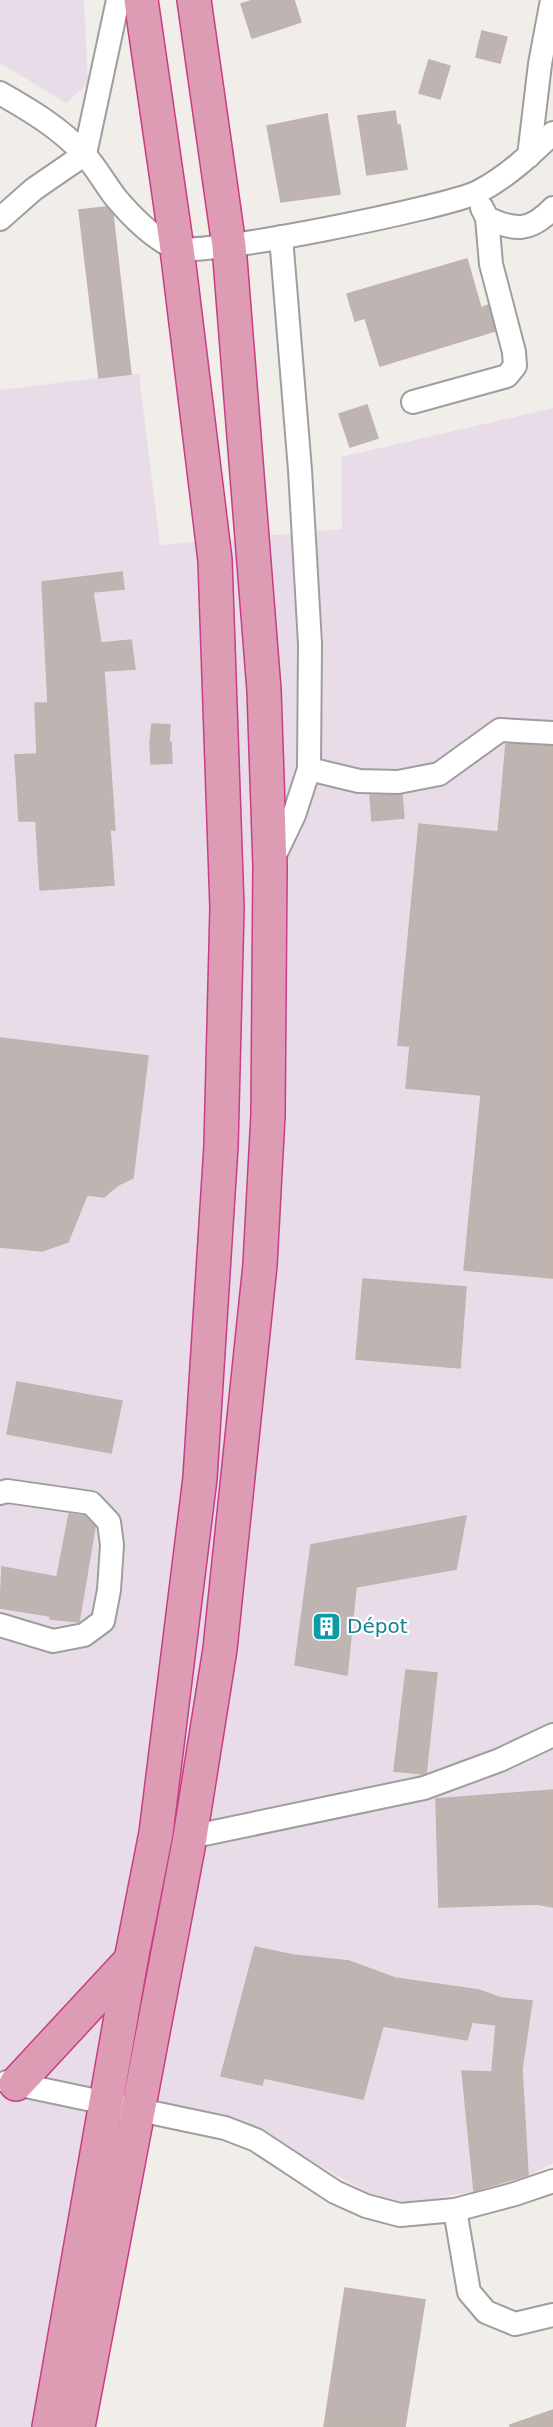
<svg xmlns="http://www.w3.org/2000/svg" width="553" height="2427" font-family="'DejaVu Sans',sans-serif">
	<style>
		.industrial { fill: #e9dce9 }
		.building { fill: #beb5b2; stroke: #c1b2ad; stroke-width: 1.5 }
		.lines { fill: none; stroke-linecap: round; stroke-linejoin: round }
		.minor-casing { stroke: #9e9e9e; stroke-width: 26 }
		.highway-casing { stroke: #c83d86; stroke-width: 36 }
		.minor { stroke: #fff; stroke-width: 22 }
		.highway { stroke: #de9bb4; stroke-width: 33 }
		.labels { text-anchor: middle; stroke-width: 4.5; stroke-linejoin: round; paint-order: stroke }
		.culture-label { font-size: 20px; fill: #0d838f; stroke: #fff; text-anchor: start }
	</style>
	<rect width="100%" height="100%" fill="#f1ede9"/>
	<g class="industrial">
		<path d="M 0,0 L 84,0 L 88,84 L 66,103 L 0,63 Z"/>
		<path d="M 131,374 L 139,374 L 160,545 L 342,529 L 341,457 L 553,408 L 553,2163 L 512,2185 L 392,2206 L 244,2124 L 146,2126 L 95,2427 L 0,2427 L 0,390 Z"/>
	</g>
	<g class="building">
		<path d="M 253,0 L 294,0 L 301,22 L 252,38 L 241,4 Z"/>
		<path d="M 482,31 L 507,37 L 500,63 L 476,57 Z"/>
		<path d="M 429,60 L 450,66 L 440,99 L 419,93 Z"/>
		<path d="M 395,111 L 397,125 L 400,125 L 407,169 L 367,175 L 358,116 Z"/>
		<path d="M 327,114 L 340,194 L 281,202 L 267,126 Z"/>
		<path d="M 106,207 L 113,215 L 131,374 L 99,378 L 79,210 Z"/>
		<path d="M 467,259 L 481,308 L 488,305 L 495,331 L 380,366 L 365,318 L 355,321 L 347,294 Z"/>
		<path d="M 367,405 L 378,438 L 350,447 L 339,414 Z"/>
		<path d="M 122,572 L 124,589 L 93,592 L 101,643 L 131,640 L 135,669 L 104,671 L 115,830 L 110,830 L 114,885 L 40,890 L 36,821 L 19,821 L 15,755 L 37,754 L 35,703 L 48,703 L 42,582 Z"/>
		<path d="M 152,724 L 170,725 L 169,742 L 171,742 L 172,763 L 151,764 L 150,743 Z"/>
		<path d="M 506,744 L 553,746 L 553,1278 L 464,1270 L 481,1095 L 406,1088 L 410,1046 L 398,1045 L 419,824 L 498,832 Z"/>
		<path d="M 370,795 L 402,795 L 404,818 L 372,821 Z"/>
		<path d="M 0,1038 L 148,1056 L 133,1178 L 118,1185 L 104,1197 L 87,1195 L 68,1242 L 42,1251 L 0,1247 Z"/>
		<path d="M 363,1279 L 466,1287 L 460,1368 L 356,1359 Z"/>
		<path d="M 17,1382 L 122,1401 L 111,1453 L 7,1434 Z"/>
		<path d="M 69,1514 L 84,1516 L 95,1527 L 79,1622 L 50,1619 L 50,1616 L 0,1608 L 2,1567 L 57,1577 Z"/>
		<path d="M 466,1516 L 456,1569 L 356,1587 L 347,1675 L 295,1665 L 311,1545 Z"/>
		<path d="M 406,1670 L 437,1673 L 426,1773 L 423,1774 L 394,1771 Z"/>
		<path d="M 553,1790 L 553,1907 L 537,1904 L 439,1907 L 436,1799 Z"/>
		<path d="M 255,1947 L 293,1955 L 349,1961 L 395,1978 L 479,1990 L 501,1998 L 532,2001 L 522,2069 L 528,2175 L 474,2191 L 462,2071 L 492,2072 L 496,2025 L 472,2022 L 467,2040 L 383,2026 L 363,2099 L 264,2078 L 262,2085 L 221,2076 Z"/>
		<path d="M 345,2288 L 425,2300 L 405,2427 L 324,2427 Z"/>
		<path d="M 553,2410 L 553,2427 L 510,2427 L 510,2425 Z"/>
	</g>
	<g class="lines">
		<defs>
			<g id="minor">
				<path d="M 0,93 C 30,110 60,128 84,154 C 96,167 105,184 116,198 C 132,217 153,238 175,248 C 199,258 448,207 478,192 C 507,177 530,155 553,133"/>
				<path d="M 529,156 L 540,64 L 552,0"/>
				<path d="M 482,208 L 487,218 C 515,231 530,232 553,208"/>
				<path d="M 0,219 L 34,189 L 85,154 L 118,0"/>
				<path d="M 413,402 L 507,376 L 515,366 L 514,352 L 491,264 L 487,218"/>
				<path d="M 309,769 L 359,781 L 398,782 L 439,774 L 500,730 L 553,733"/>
				<path d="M 273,859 L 294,815 L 309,769 L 310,644 L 300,470 L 281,237"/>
				<path d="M 0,1493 L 7,1491 L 91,1503 L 109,1522 L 112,1545 L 109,1590 L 103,1621 L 84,1635 L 53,1641 L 0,1625"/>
				<path d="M 190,1837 L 424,1788 L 500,1760 L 553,1735"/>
				<path d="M 7,2082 L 225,2128 L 256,2140 L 335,2192 L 366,2206 L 400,2215 L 455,2210 L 515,2194 L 553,2181"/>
				<path d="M 455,2210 L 469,2292 L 486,2312 L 515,2324 L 553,2315"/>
			</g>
			<g id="highway">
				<path d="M 16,2084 L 131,1960"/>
				<path d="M 49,2427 L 131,1960 L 156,1833 L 200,1478 L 221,1146 L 227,908 L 215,560 L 177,249 L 141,0"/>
				<path d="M 78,2427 L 190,1837 L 220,1649 L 260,1265 L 268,1115 L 270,866 L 264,690 L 229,246 L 194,0"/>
			</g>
		</defs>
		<use href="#minor" class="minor-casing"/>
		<use href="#highway" class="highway-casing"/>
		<use href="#minor" class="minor"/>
		<use href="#highway" class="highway"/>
	</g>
	<defs>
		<symbol id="building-square" viewBox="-11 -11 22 22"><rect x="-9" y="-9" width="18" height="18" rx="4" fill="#0f9aa8" stroke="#fff"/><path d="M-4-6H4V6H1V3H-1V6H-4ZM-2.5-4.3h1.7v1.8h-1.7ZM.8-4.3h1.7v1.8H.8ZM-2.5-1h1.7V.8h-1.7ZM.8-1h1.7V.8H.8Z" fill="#fff"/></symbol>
	</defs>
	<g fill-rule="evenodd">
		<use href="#building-square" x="310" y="1610" width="33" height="33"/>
	</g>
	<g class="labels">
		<g class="culture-label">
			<text x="347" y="1633">Dépot</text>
		</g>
	</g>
</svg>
